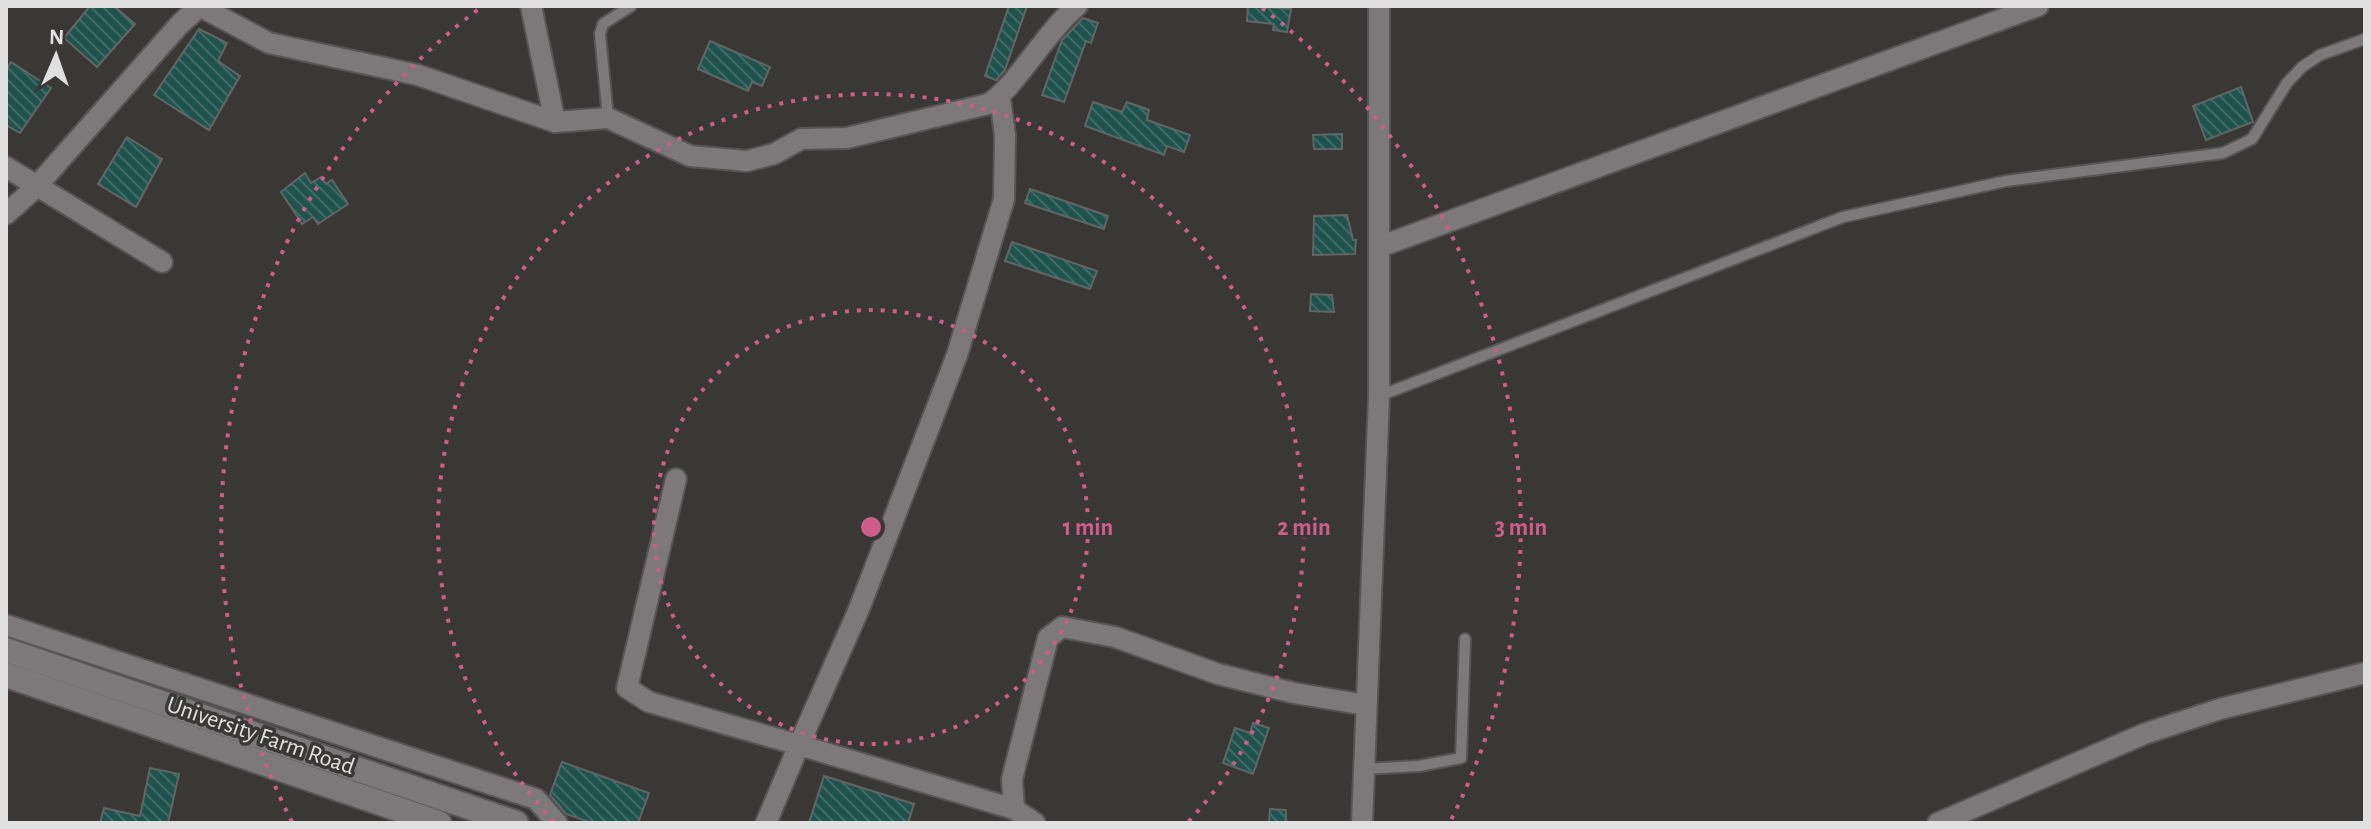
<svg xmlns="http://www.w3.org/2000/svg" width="2371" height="829" font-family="'Alegreya Sans',sans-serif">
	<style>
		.building { fill: url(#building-back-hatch); stroke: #616564; stroke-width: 2 }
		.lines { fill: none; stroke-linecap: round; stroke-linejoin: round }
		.service-casing { stroke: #575455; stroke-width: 14 }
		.minor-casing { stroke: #575455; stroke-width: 24 }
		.tertiary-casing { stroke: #575455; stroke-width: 28 }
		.service { stroke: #7d797a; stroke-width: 10 }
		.minor { stroke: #7d797a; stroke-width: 20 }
		.tertiary { stroke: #7d797a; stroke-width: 24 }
		.ring { fill: none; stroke: #cd5e8a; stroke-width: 4; stroke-dasharray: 4 8 }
		.labels { text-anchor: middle; stroke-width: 7; stroke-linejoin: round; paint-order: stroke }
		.street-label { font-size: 24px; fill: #e1e0e0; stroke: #3a3737 }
		.centre { fill: #cd5e8a; stroke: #3a3737; stroke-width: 4 }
		.ring-label { font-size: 24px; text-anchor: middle; font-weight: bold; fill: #cd5e8a; stroke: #3a3737; stroke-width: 7; stroke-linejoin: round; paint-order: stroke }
	</style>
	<defs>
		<pattern id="building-back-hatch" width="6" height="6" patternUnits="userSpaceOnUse" patternTransform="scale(2)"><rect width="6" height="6" fill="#20534c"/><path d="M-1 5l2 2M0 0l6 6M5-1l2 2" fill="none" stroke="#406b66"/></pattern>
	</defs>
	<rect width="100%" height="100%" fill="#3a3737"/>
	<g class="building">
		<path d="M 90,6 L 114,6 L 135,24 L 97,67 L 64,38 Z"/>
		<path d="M 1009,6 L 1027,6 L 1005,70 L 996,80 L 985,76 Z"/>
		<path d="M 1248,6 L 1291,9 L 1287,32 L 1273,30 L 1274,24 L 1247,21 Z"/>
		<path d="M 1083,18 L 1098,23 L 1091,43 L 1086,41 L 1064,102 L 1042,95 L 1062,40 Z"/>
		<path d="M 199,29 L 227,43 L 218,61 L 240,76 L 209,130 L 154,95 Z"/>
		<path d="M 710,41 L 770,67 L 762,86 L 752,82 L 748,91 L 698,69 Z"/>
		<path d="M 11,62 L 51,88 L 20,133 L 6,125 L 6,70 Z"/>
		<path d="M 2241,87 L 2253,122 L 2206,140 L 2193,106 Z"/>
		<path d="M 1093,102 L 1122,112 L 1127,102 L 1149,110 L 1147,120 L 1190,135 L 1184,152 L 1167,146 L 1164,155 L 1085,126 Z"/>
		<path d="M 1342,134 L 1342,149 L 1314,149 L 1313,135 Z"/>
		<path d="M 127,137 L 162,159 L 136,207 L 98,184 Z"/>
		<path d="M 305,173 L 311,183 L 321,177 L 326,184 L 332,180 L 348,204 L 318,224 L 313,217 L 302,224 L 281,192 Z"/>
		<path d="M 1030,189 L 1108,216 L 1104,229 L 1025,203 Z"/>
		<path d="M 1347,215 L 1353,240 L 1356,240 L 1355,254 L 1313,255 L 1314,216 Z"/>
		<path d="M 1012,242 L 1097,271 L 1090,289 L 1005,261 Z"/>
		<path d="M 1311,294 L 1332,295 L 1334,312 L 1310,311 Z"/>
		<path d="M 1253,723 L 1269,728 L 1253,774 L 1223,763 L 1235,728 L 1250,733 Z"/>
		<path d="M 562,762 L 649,793 L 638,823 L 592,823 L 566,814 L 550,795 Z"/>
		<path d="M 150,768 L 179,774 L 168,823 L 100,823 L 104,808 L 140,816 Z"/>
		<path d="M 824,776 L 914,804 L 908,823 L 809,823 Z"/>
		<path d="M 1270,809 L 1286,810 L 1286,823 L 1269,823 Z"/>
	</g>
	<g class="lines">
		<defs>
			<g id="service">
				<path d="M 608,118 L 600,34 L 603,24 L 631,6"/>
				<path d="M 1379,396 L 1843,217 L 2006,181 L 2223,153 L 2252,139 L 2287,83 L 2302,67 L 2320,55 L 2365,39"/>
				<path d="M 1364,769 L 1419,766 L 1461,758 L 1465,639"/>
			</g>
			<g id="minor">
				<path d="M 199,6 L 269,43 L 418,75 L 555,122 L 608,118 L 690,156 L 747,161 L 774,154 L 801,139 L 847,138 L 988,104 C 1012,92 1047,30 1077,6"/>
				<path d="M 531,6 L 555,122"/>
				<path d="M 1000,98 L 1005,135 L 1004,199 L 957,355 L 859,609 L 799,745 L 1014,809"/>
				<path d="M 6,167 L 162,262"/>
				<path d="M 6,214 L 36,187 L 180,24 L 200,6"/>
				<path d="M 1379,247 L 2038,6"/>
				<path d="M 676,479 L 627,688 L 649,702 L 799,745 L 766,823"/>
				<path d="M 6,625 L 536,799 L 557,823"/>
				<path d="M 1035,823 L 1014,809 L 1012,779 L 1048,638 L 1062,627 L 1115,637 L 1218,674 L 1294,693 L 1366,705"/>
				<path d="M 1362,823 L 1379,396 L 1379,6"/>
				<path d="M 1938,823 L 2144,734 L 2220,709 L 2365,673"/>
			</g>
			<g id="tertiary">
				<path d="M 6,650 L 516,823"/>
				<path d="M 6,675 L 439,823"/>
			</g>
		</defs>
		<use href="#service" class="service-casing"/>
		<use href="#minor" class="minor-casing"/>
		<use href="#tertiary" class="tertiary-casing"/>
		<use href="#service" class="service"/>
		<use href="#minor" class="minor"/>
		<use href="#tertiary" class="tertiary"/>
	</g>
	<g class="ring">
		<circle cx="871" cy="527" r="217"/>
		<path d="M554 822A433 433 0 1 1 1188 822"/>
		<path d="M292 822A650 650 0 0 1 480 8M1262 8A650 650 0 0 1 1450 822"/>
	</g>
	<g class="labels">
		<g class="street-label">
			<text transform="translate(261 735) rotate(19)" y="8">University Farm Road</text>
		</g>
	</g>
	<circle cx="871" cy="527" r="12" class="centre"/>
	<g class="ring-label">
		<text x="1088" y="535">1 min</text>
		<text x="1304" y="535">2 min</text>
		<text x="1521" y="535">3 min</text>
	</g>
	<rect width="2371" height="829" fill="none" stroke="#e1e0e0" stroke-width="16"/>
	<g transform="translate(56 56) rotate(2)" stroke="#3a3737" stroke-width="6" paint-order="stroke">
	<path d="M0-6L14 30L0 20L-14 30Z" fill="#e1e0e0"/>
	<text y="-12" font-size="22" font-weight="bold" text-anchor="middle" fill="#e1e0e0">N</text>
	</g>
</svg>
